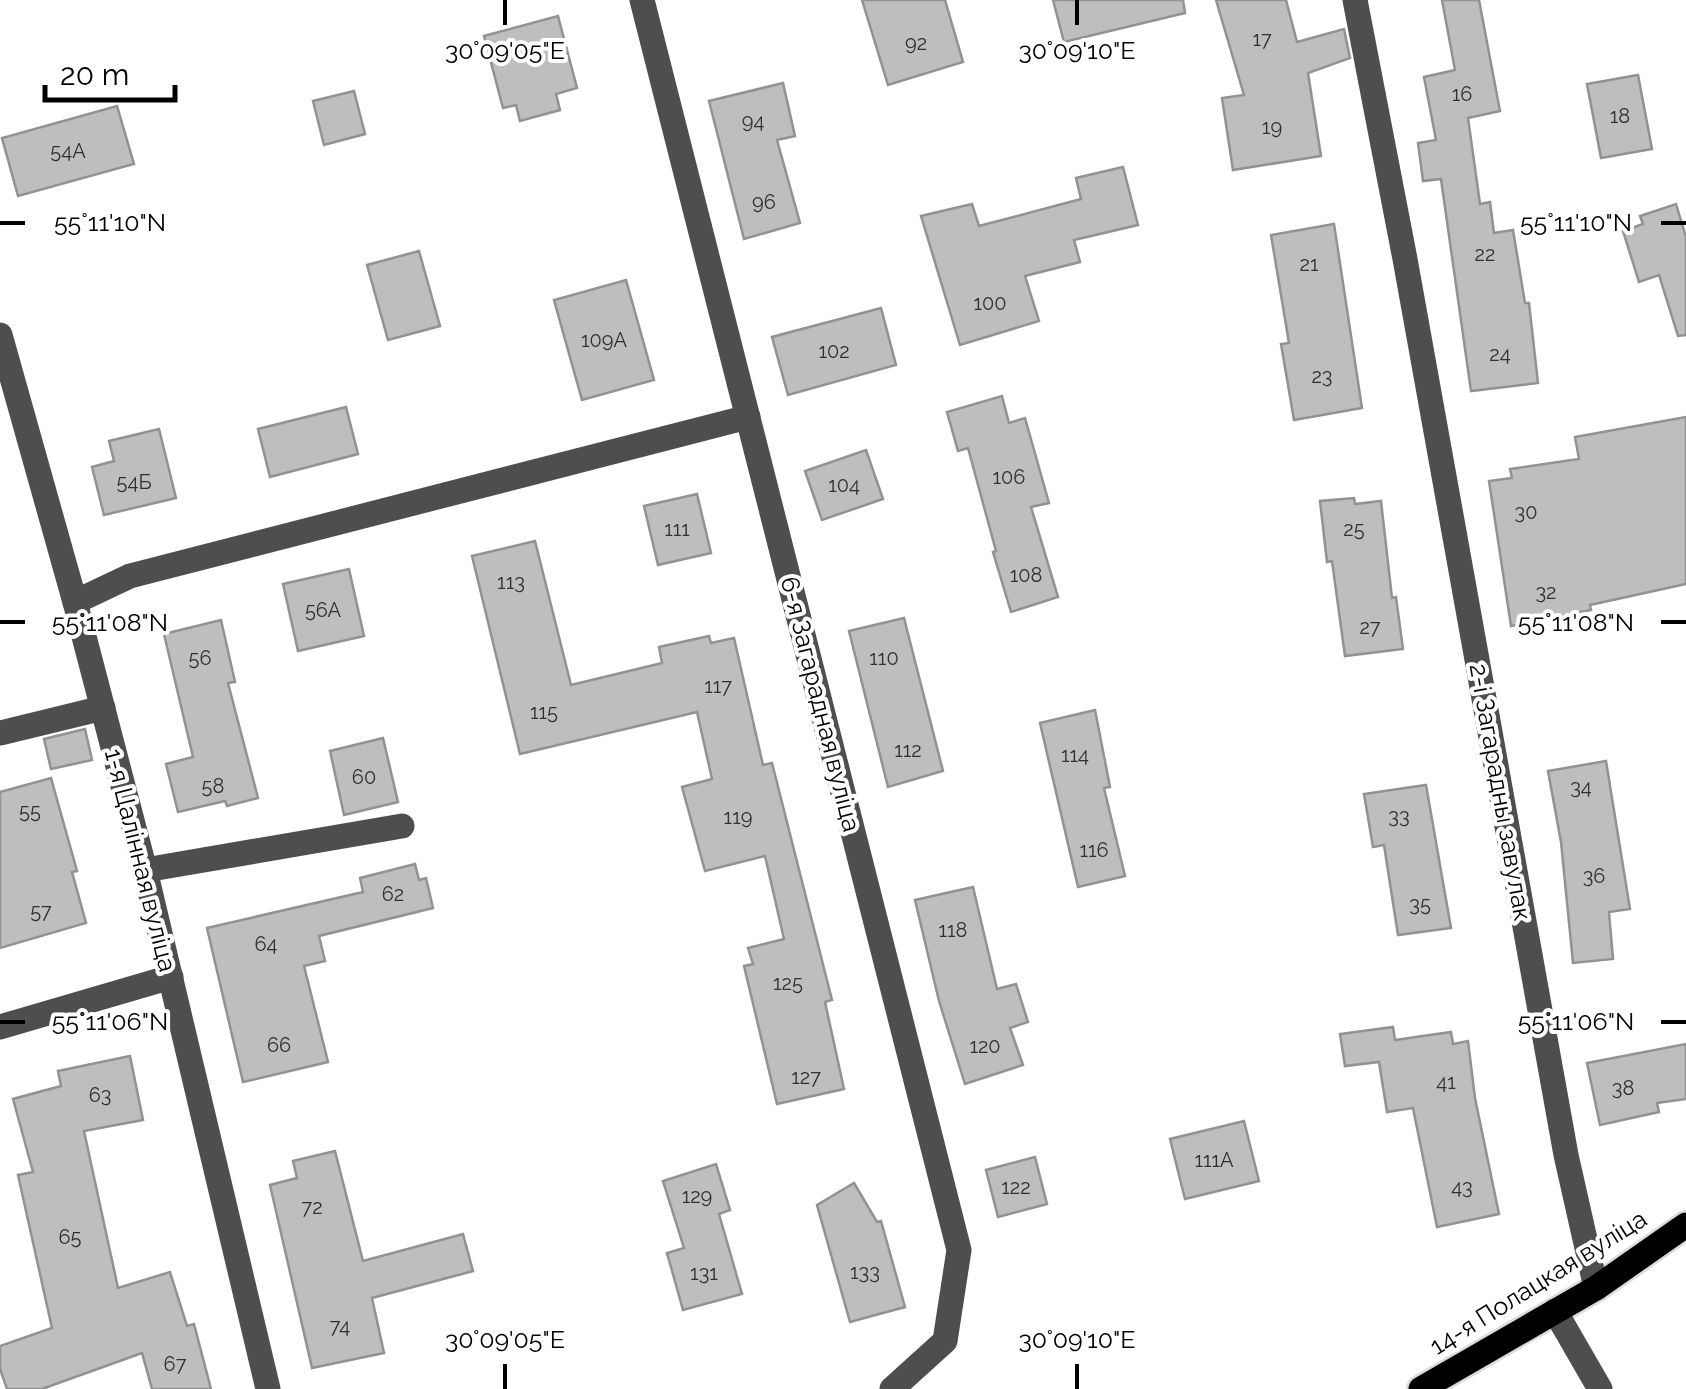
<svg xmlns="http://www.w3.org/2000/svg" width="1686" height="1389" font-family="Raleway,sans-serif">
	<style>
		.building { fill: #bebebe; stroke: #929292; stroke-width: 2.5 }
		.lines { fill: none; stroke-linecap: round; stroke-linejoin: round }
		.major-casing { stroke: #dbdbdb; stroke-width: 30 }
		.minor { stroke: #4e4e4e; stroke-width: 25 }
		.major { stroke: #000; stroke-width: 25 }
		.ticks { fill: none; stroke: #000; stroke-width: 4 }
		.labels { text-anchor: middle; stroke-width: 8; stroke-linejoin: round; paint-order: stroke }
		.number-label { font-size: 20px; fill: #303030 }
		.street-label { font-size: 25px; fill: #000; stroke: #fff }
		.ticks-label { font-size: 25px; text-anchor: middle; fill: #000; stroke: #fff; stroke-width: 8; stroke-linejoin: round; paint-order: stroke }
	</style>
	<rect width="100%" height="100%" fill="#fff"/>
	<g class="building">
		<path d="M 862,0 L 945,0 L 963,62 L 888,85 Z"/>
		<path d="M 1053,0 L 1183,0 L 1185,13 L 1064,42 Z"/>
		<path d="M 1216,0 L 1286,0 L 1297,42 L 1344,29 L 1350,58 L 1308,73 L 1321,156 L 1233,170 L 1222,98 L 1244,95 Z"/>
		<path d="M 1442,0 L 1479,0 L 1500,111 L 1468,118 L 1480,204 L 1490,202 L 1494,233 L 1513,230 L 1525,303 L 1529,303 L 1538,383 L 1471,391 L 1441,179 L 1423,181 L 1418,143 L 1436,140 L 1424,77 L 1455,70 Z"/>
		<path d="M 558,16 L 577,88 L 556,94 L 560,110 L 520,121 L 516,105 L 503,108 L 484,36 Z"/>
		<path d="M 1638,75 L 1652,149 L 1601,158 L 1587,84 Z"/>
		<path d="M 783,83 L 795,136 L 777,140 L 800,223 L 744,239 L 709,101 Z"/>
		<path d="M 354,91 L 365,134 L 324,145 L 313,101 Z"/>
		<path d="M 117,106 L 134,164 L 18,196 L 2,138 Z"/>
		<path d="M 1123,167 L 1138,225 L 1074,240 L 1080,262 L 1025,276 L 1039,321 L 960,345 L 921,216 L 972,204 L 979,226 L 1081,199 L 1076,178 Z"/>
		<path d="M 1676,204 L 1686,237 L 1686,335 L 1678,336 L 1659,275 L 1639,282 L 1623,231 L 1643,224 L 1640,216 Z"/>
		<path d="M 1334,224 L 1362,408 L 1294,420 L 1281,344 L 1289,343 L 1271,235 Z"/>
		<path d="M 419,251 L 440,326 L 388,340 L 367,265 Z"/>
		<path d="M 626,280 L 654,380 L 582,400 L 554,300 Z"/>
		<path d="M 881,308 L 896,365 L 788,395 L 772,337 Z"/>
		<path d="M 1002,396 L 1009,423 L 1025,418 L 1049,503 L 1031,507 L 1058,597 L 1011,612 L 993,552 L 996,551 L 968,448 L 958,451 L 947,412 Z"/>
		<path d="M 346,407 L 358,454 L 270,477 L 258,429 Z"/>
		<path d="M 1686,417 L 1686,584 L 1590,605 L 1591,610 L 1511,626 L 1489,481 L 1512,478 L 1510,469 L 1579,459 L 1575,437 Z"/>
		<path d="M 159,429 L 176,498 L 104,515 L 92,467 L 114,461 L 109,441 Z"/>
		<path d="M 866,450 L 883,499 L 822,520 L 805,471 Z"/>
		<path d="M 697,494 L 711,553 L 658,565 L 644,506 Z"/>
		<path d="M 1354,498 L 1355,504 L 1381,501 L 1392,598 L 1396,597 L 1403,649 L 1345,656 L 1332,561 L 1327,562 L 1320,501 Z"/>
		<path d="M 535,541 L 571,685 L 662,663 L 659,647 L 709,636 L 711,643 L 734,638 L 763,765 L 772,763 L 832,1000 L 825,1002 L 844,1089 L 777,1104 L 744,966 L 753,964 L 748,948 L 784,939 L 765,856 L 705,871 L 682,787 L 712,779 L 697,712 L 520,754 L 472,556 Z"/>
		<path d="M 349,569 L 364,636 L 298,651 L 283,584 Z"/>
		<path d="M 904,618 L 943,771 L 888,787 L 849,631 Z"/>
		<path d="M 221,620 L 235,682 L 228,683 L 258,798 L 227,806 L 225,801 L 178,812 L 166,764 L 193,757 L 164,634 Z"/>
		<path d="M 1095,710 L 1110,787 L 1104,788 L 1125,876 L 1078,887 L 1040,723 Z"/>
		<path d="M 85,729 L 92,760 L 51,769 L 44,739 Z"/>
		<path d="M 383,738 L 398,802 L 344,815 L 330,751 Z"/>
		<path d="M 1606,761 L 1630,909 L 1609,912 L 1613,959 L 1573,963 L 1561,842 L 1548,771 Z"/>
		<path d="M 51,778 L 77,871 L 72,872 L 86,923 L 0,948 L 0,792 Z"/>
		<path d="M 1426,785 L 1451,928 L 1398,935 L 1384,845 L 1373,847 L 1364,794 Z"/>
		<path d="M 415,864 L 419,880 L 426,878 L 433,908 L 319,936 L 325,961 L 304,966 L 328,1062 L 243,1082 L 207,928 L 363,892 L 360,878 Z"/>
		<path d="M 973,887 L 997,989 L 1016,984 L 1028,1022 L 1010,1028 L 1023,1065 L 965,1084 L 939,1001 L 915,900 Z"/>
		<path d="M 1393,1027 L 1395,1040 L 1451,1032 L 1453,1044 L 1468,1041 L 1475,1098 L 1499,1214 L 1437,1227 L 1413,1108 L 1387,1112 L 1379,1062 L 1345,1066 L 1340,1034 Z"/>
		<path d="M 1686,1044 L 1686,1099 L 1657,1103 L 1659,1112 L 1600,1125 L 1587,1063 Z"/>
		<path d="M 130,1056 L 143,1120 L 84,1131 L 118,1288 L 170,1272 L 187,1326 L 194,1324 L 211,1389 L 152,1389 L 142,1353 L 42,1389 L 7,1389 L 0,1369 L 0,1346 L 52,1328 L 18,1175 L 33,1172 L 13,1099 L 61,1086 L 58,1071 Z"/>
		<path d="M 1244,1121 L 1259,1181 L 1185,1199 L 1170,1139 Z"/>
		<path d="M 335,1151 L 363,1261 L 463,1234 L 473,1271 L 372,1298 L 384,1353 L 312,1368 L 270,1185 L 297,1178 L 293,1161 Z"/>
		<path d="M 1035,1157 L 1047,1204 L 998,1217 L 986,1170 Z"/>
		<path d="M 716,1164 L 730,1210 L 719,1214 L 742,1294 L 683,1310 L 667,1253 L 684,1248 L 663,1181 Z"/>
		<path d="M 854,1183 L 877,1222 L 881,1221 L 905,1307 L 850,1322 L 817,1205 Z"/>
	</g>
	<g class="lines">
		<defs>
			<path id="major" d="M 1421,1389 L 1596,1288 L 1686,1225"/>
		</defs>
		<use href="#major" class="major-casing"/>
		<g class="minor">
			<path d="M 642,0 L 959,1250 L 945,1341 L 892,1389"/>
			<path d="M 1355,0 L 1405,259 L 1566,1155 L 1596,1288"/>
			<path d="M 0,335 L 75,602 L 145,870 L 268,1389"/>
			<path d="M 75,602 L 130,576 L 748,417"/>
			<path d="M 0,733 L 103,708"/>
			<path d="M 145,870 L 402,826"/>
			<path d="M 0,1027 L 171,977"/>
			<path d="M 1555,1311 L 1600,1389"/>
		</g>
		<use href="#major" class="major"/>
	</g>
	<path class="ticks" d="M 505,0 L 505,25M 1077,0 L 1077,25M 0,223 L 25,223M 1661,223 L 1686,223M 0,622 L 25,622M 1661,622 L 1686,622M 0,1022 L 25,1022M 1661,1022 L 1686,1022M 505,1364 L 505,1389M 1077,1364 L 1077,1389"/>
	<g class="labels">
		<g class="number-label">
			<text x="1262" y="46">17</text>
			<text x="916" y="50">92</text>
			<text x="1462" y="101">16</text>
			<text x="1620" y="123">18</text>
			<text x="753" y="128">94</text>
			<text x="1272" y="134">19</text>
			<text x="68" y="158">54А</text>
			<text x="764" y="209">96</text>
			<text x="1485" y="261">22</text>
			<text x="1309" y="271">21</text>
			<text x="990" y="310">100</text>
			<text x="604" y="347">109А</text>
			<text x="834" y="358">102</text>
			<text x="1500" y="361">24</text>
			<text x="1322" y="383">23</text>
			<text x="1009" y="484">106</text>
			<text x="134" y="489">54Б</text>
			<text x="844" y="492">104</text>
			<text x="1526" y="519">30</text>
			<text x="677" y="536">111</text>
			<text x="1354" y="536">25</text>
			<text x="1026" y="582">108</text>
			<text x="511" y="589">113</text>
			<text x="1546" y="599">32</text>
			<text x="323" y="617">56А</text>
			<text x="1370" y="634">27</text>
			<text x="200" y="665">56</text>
			<text x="884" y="665">110</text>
			<text x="718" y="693">117</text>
			<text x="544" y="719">115</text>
			<text x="908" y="757">112</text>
			<text x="1075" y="762">114</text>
			<text x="364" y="784">60</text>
			<text x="213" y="793">58</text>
			<text x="1581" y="794">34</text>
			<text x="30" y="818">55</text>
			<text x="1399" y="823">33</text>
			<text x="738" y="824">119</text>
			<text x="1094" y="857">116</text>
			<text x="1594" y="883">36</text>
			<text x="393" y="901">62</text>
			<text x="1420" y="911">35</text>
			<text x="41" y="918">57</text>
			<text x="953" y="937">118</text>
			<text x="266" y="951">64</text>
			<text x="788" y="990">125</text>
			<text x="279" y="1052">66</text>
			<text x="985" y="1053">120</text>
			<text x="806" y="1084">127</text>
			<text x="1446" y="1089">41</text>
			<text x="1623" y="1095">38</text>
			<text x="100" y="1102">63</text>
			<text x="1214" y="1167">111А</text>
			<text x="1016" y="1194">122</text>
			<text x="1462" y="1194">43</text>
			<text x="697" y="1203">129</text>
			<text x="312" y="1214">72</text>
			<text x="70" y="1244">65</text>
			<text x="865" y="1279">133</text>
			<text x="704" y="1280">131</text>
			<text x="340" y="1333">74</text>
			<text x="175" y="1371">67</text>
		</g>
		<g class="street-label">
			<text transform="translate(821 704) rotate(76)" y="9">6-я Загарадная вуліца</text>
			<text transform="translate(1501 792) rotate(80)" y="9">2-і Загарадны завулак</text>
			<text transform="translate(141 860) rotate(76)" y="9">1-я Цалінная вуліца</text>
			<text transform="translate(1538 1282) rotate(-32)" y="9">14-я Полацкая вуліца</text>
		</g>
	</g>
	<g class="ticks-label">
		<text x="505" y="59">30°09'05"E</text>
		<text x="1077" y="59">30°09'10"E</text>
		<text x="110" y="231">55°11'10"N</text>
		<text x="1576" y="231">55°11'10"N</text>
		<text x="110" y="631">55°11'08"N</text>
		<text x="1576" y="631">55°11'08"N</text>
		<text x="110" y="1030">55°11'06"N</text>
		<text x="1576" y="1030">55°11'06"N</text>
		<text x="505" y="1348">30°09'05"E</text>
		<text x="1077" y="1348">30°09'10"E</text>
	</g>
	<path d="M45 85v15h130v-15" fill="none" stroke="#000000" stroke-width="5"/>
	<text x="60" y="85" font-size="30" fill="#000000" stroke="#ffffff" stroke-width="8" paint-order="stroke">20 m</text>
</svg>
